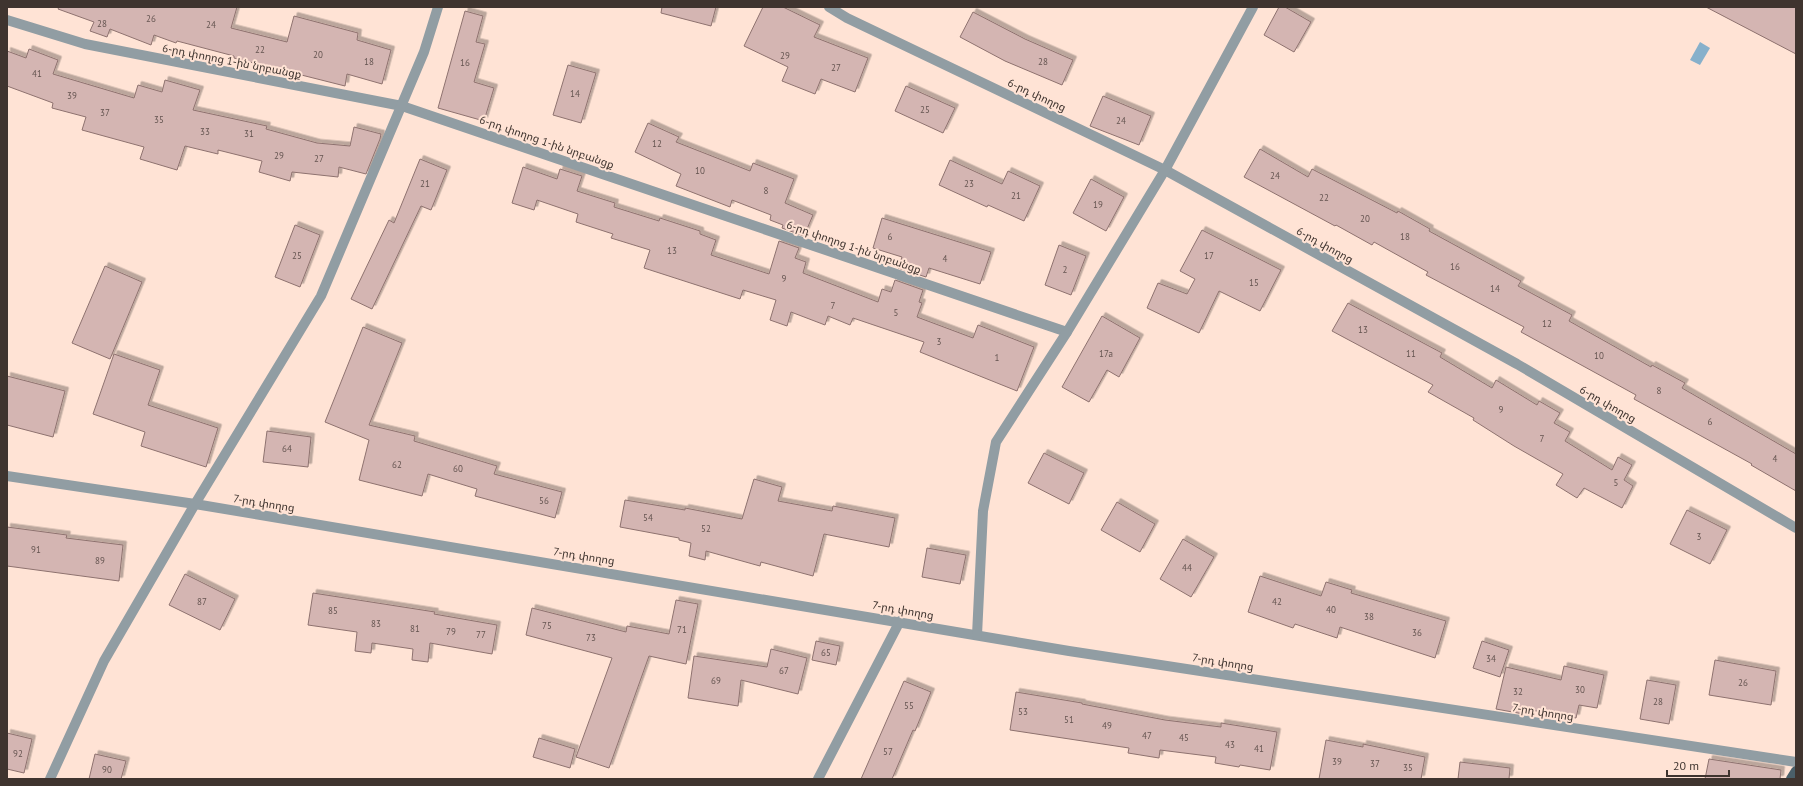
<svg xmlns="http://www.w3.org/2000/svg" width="1803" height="786" font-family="'PT Sans','Noto Sans Armenian',sans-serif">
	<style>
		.water { fill: #87b0cb }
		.building { fill: #d4b5b2; stroke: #8e726f; filter: url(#shadow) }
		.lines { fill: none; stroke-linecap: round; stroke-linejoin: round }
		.street { stroke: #919da3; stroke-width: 10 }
		.primary { stroke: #4a5f69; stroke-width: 10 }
		.labels { text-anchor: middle; stroke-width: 4; stroke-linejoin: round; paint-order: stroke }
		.number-label { font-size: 9px; fill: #645450 }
		.street-label { font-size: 11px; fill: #3f342f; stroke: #ffe3d5 }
	</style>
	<defs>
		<filter id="shadow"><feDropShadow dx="3.5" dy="-3.5" stdDeviation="0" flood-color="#0004"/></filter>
	</defs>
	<rect width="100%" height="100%" fill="#ffe3d5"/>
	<path class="water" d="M 1700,42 L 1710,48 L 1700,65 L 1690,60 Z"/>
	<g class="building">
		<path d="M 59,7 L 237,7 L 231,28 L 287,42 L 294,16 L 358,33 L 357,40 L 391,50 L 382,84 L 347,74 L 345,86 L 234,58 L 234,56 L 177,41 L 176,43 L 154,35 L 151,45 L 110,29 L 107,37 L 90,31 L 94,22 L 58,9 Z"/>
		<path d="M 662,7 L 716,7 L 711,26 L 661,13 Z"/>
		<path d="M 763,7 L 783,7 L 820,25 L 814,37 L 868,58 L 855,92 L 821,79 L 815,94 L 782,81 L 788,67 L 744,46 Z"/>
		<path d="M 1279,7 L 1285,7 L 1311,22 L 1294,52 L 1264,35 Z"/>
		<path d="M 1706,7 L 1796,7 L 1796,54 Z"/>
		<path d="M 465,11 L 483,16 L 476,42 L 485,44 L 474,82 L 494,88 L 484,121 L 438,108 Z"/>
		<path d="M 973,12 L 1025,39 L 1073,60 L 1062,85 L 1005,61 L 960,37 Z"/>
		<path d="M 29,49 L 58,60 L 53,74 L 134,98 L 138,85 L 162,92 L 165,80 L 200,90 L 193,110 L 267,126 L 266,129 L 317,143 L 350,146 L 354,127 L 381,134 L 380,139 L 366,174 L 339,167 L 338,177 L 292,172 L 290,181 L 259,172 L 262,161 L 218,150 L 218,154 L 185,146 L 177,170 L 140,159 L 144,147 L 82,130 L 86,117 L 52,108 L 53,103 L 7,86 L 7,51 L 26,58 Z"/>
		<path d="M 568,65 L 596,73 L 581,123 L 553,115 Z"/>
		<path d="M 906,86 L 955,108 L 943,133 L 895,111 Z"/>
		<path d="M 1103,96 L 1151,116 L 1139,145 L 1090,126 Z"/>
		<path d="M 648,123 L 679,137 L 676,142 L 750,171 L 753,163 L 794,179 L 785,203 L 813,215 L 804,236 L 782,228 L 783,225 L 770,220 L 771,215 L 732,200 L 730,207 L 676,186 L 681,174 L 635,152 Z"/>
		<path d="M 1260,149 L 1308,177 L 1312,169 L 1397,213 L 1398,211 L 1430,229 L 1429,231 L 1521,281 L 1518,286 L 1572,315 L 1569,321 L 1651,367 L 1652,365 L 1685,383 L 1682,388 L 1796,454 L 1796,491 L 1751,465 L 1752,464 L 1634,399 L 1636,395 L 1521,332 L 1524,327 L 1426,275 L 1428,272 L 1374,242 L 1372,245 L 1336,225 L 1335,226 L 1244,177 Z"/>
		<path d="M 420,159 L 447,170 L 431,210 L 421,206 L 372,309 L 351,299 L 389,220 L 394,223 Z"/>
		<path d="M 950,160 L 1002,184 L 1008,171 L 1040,186 L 1024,221 L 988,205 L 987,207 L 939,185 Z"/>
		<path d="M 523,167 L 557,179 L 560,169 L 582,176 L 577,191 L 615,203 L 614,207 L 659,221 L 660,218 L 700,231 L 700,234 L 716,240 L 711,255 L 769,274 L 779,241 L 799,248 L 795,258 L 806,262 L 803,273 L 878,302 L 882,289 L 891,292 L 895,280 L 923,290 L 919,302 L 922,303 L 917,317 L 973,338 L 978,325 L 1034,347 L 1017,391 L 920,352 L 924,342 L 853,318 L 850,325 L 828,316 L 825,325 L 791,312 L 787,326 L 770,320 L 776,300 L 743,290 L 740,299 L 644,268 L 650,250 L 611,238 L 613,234 L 576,222 L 578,214 L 537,200 L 534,210 L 512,203 Z"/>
		<path d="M 1091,179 L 1124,197 L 1106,231 L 1073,213 Z"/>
		<path d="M 882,218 L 991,252 L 980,284 L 929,268 L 926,277 L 898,268 L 902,257 L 873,248 Z"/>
		<path d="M 295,225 L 320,235 L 300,287 L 275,277 Z"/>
		<path d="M 1202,230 L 1281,270 L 1260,311 L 1219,291 L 1199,333 L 1147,308 L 1158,283 L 1187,294 L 1195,279 L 1180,271 Z"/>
		<path d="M 1059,245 L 1086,256 L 1071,295 L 1045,285 Z"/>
		<path d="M 105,266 L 142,282 L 110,359 L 72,343 Z"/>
		<path d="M 1348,303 L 1442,353 L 1440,357 L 1492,388 L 1496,380 L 1537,405 L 1539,401 L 1560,413 L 1554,423 L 1570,432 L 1565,441 L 1612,470 L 1618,457 L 1632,465 L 1624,480 L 1633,486 L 1622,508 L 1584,488 L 1577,498 L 1556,485 L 1563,474 L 1514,446 L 1473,420 L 1474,418 L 1428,392 L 1433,385 L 1332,331 Z"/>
		<path d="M 1102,316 L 1140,338 L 1119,377 L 1107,370 L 1089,402 L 1062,387 Z"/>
		<path d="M 363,327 L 402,343 L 369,425 L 415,436 L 414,441 L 497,466 L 494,474 L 562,492 L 555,518 L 475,496 L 477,489 L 428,474 L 422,496 L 359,480 L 369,440 L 325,422 Z"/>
		<path d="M 114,354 L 160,370 L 148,405 L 218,428 L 206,467 L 141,446 L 145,432 L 93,414 Z"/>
		<path d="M 7,376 L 65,391 L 53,437 L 7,425 Z"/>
		<path d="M 267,431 L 311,437 L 308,467 L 263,462 Z"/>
		<path d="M 1044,453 L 1084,473 L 1069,504 L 1028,483 Z"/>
		<path d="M 754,479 L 782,487 L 778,501 L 832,511 L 833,506 L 895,518 L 889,547 L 824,534 L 813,576 L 761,562 L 760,566 L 706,551 L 705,560 L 689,556 L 691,543 L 679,540 L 679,538 L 620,527 L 625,500 L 685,510 L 685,508 L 742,519 Z"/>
		<path d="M 1117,502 L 1155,524 L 1140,552 L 1101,530 Z"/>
		<path d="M 1687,510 L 1727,530 L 1710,564 L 1670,544 Z"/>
		<path d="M 7,527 L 67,535 L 66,538 L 123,545 L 119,581 L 7,566 Z"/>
		<path d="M 1183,539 L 1214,557 L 1191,597 L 1160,579 Z"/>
		<path d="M 927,548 L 966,555 L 960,584 L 922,577 Z"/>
		<path d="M 185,574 L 235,599 L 220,630 L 169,605 Z"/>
		<path d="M 1260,576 L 1321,596 L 1326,582 L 1352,590 L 1351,593 L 1446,621 L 1435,658 L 1340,627 L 1337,638 L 1295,624 L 1293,628 L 1248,612 Z"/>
		<path d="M 313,593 L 435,612 L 434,614 L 497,625 L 492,654 L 430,643 L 428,662 L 412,660 L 413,649 L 372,643 L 371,653 L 355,651 L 357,632 L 308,625 Z"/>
		<path d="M 676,600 L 698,604 L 686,664 L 649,656 L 609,768 L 576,757 L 612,658 L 526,635 L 532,608 L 626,632 L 627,626 L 669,634 Z"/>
		<path d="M 816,641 L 840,646 L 836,665 L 812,660 Z"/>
		<path d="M 1482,641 L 1509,650 L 1500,677 L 1473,668 Z"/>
		<path d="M 771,649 L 807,658 L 798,694 L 741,680 L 738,706 L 688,698 L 694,656 L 767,667 Z"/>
		<path d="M 1715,660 L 1776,671 L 1771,705 L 1709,695 Z"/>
		<path d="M 1564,666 L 1604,675 L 1597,708 L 1579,705 L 1576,718 L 1531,710 L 1529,715 L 1496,709 L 1506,667 L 1561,680 Z"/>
		<path d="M 1647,680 L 1676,685 L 1669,724 L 1640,719 Z"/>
		<path d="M 904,681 L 931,692 L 915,731 L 913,730 L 892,779 L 861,779 Z"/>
		<path d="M 1016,692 L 1082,703 L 1082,704 L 1165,720 L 1221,727 L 1221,723 L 1277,732 L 1270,770 L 1240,765 L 1239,767 L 1215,763 L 1216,757 L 1160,750 L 1159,758 L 1128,753 L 1129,748 L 1010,730 Z"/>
		<path d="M 7,733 L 32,739 L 24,773 L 7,769 Z"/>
		<path d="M 539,738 L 575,749 L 570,768 L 533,757 Z"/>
		<path d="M 1326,740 L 1363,747 L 1363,744 L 1425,757 L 1421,779 L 1319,779 Z"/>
		<path d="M 95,754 L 126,761 L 121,779 L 89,779 Z"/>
		<path d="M 1709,759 L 1781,770 L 1780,779 L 1705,779 Z"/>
		<path d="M 1460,762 L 1510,768 L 1509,779 L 1458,779 Z"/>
	</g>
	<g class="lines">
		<g class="street">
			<path d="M 829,7 L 847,18 L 1165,170 L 1517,364 L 1796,528"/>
			<path d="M 7,20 L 85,44 L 402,106 L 1067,332"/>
			<path d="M 7,476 L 195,504 L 1069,651 L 1796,762"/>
			<path d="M 977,635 L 983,511 L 996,442 L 1067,332 L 1165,170 L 1253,7"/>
			<path d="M 50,779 L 104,661 L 195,504 L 321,296 L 424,52 L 438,7"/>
			<path d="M 818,779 L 900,621"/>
		</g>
		<path class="primary" d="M 1791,779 L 1796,771"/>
	</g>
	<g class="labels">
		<g class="number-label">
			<text x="151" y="22">26</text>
			<text x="102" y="27">28</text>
			<text x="211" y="28">24</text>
			<text x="260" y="53">22</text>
			<text x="318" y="58">20</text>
			<text x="785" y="59">29</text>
			<text x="369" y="65">18</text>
			<text x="1043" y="65">28</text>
			<text x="465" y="66">16</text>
			<text x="836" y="71">27</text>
			<text x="37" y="77">41</text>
			<text x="575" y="97">14</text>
			<text x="72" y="99">39</text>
			<text x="925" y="113">25</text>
			<text x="105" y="116">37</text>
			<text x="159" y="123">35</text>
			<text x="1121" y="124">24</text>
			<text x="205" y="135">33</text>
			<text x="249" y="137">31</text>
			<text x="657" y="147">12</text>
			<text x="279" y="159">29</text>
			<text x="319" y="162">27</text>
			<text x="700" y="174">10</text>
			<text x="1275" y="179">24</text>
			<text x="425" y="187">21</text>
			<text x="969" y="187">23</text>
			<text x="766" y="194">8</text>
			<text x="1016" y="199">21</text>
			<text x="1324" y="201">22</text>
			<text x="1098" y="208">19</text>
			<text x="1365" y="222">20</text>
			<text x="890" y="240">6</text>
			<text x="1405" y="240">18</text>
			<text x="672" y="254">13</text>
			<text x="297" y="259">25</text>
			<text x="1209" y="259">17</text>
			<text x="945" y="262">4</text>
			<text x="1455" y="270">16</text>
			<text x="1065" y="273">2</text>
			<text x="784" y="282">9</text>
			<text x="1254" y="286">15</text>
			<text x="1495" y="292">14</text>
			<text x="833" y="309">7</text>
			<text x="896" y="316">5</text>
			<text x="1547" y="327">12</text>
			<text x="1363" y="333">13</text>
			<text x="939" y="345">3</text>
			<text x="1106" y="357">17a</text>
			<text x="1411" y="357">11</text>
			<text x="1599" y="359">10</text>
			<text x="997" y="361">1</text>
			<text x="1659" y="394">8</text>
			<text x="1501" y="413">9</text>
			<text x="1710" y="425">6</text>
			<text x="1542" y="442">7</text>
			<text x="287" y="452">64</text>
			<text x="1775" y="462">4</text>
			<text x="397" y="468">62</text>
			<text x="458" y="472">60</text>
			<text x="1616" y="486">5</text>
			<text x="544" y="504">56</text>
			<text x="648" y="521">54</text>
			<text x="706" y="532">52</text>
			<text x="1699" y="540">3</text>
			<text x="36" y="553">91</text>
			<text x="100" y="564">89</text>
			<text x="1187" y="571">44</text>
			<text x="202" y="605">87</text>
			<text x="1277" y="605">42</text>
			<text x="1331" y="613">40</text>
			<text x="333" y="614">85</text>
			<text x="1369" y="620">38</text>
			<text x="376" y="627">83</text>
			<text x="547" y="629">75</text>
			<text x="415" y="632">81</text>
			<text x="682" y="633">71</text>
			<text x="451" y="635">79</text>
			<text x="1417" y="636">36</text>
			<text x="481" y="638">77</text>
			<text x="591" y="641">73</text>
			<text x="826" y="656">65</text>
			<text x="1491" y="662">34</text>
			<text x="784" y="674">67</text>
			<text x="716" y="684">69</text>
			<text x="1743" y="686">26</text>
			<text x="1580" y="693">30</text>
			<text x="1518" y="695">32</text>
			<text x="1658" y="705">28</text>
			<text x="909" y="709">55</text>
			<text x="1023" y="715">53</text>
			<text x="1069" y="723">51</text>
			<text x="1107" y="729">49</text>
			<text x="1147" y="739">47</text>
			<text x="1184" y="741">45</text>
			<text x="1230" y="748">43</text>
			<text x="1259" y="752">41</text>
			<text x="888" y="755">57</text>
			<text x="18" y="757">92</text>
			<text x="1337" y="765">39</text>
			<text x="1375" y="767">37</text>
			<text x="1408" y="771">35</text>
			<text x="107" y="773">90</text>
		</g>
		<g class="street-label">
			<text transform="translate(232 61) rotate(11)" y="4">6-րդ փողոց 1-ին նրբանցք</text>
			<text transform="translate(1037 95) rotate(25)" y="4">6-րդ փողոց</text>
			<text transform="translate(547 142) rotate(19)" y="4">6-րդ փողոց 1-ին նրբանցք</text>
			<text transform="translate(1325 245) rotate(29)" y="4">6-րդ փողոց</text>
			<text transform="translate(854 247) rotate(19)" y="4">6-րդ փողոց 1-ին նրբանցք</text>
			<text transform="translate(1608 404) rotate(30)" y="4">6-րդ փողոց</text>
			<text transform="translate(264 503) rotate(9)" y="4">7-րդ փողոց</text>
			<text transform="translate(584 556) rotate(9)" y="4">7-րդ փողոց</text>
			<text transform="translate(903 610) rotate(10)" y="4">7-րդ փողոց</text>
			<text transform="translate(1223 662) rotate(9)" y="4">7-րդ փողոց</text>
			<text transform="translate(1543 712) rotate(9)" y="4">7-րդ փողոց</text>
		</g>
	</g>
	<rect width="1803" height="786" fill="none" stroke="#3f342f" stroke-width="16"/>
	<path d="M1667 770v6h62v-6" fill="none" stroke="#3f342f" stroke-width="2"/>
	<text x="1673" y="770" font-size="12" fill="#3f342f" stroke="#ffe3d5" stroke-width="3" paint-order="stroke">20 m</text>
</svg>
